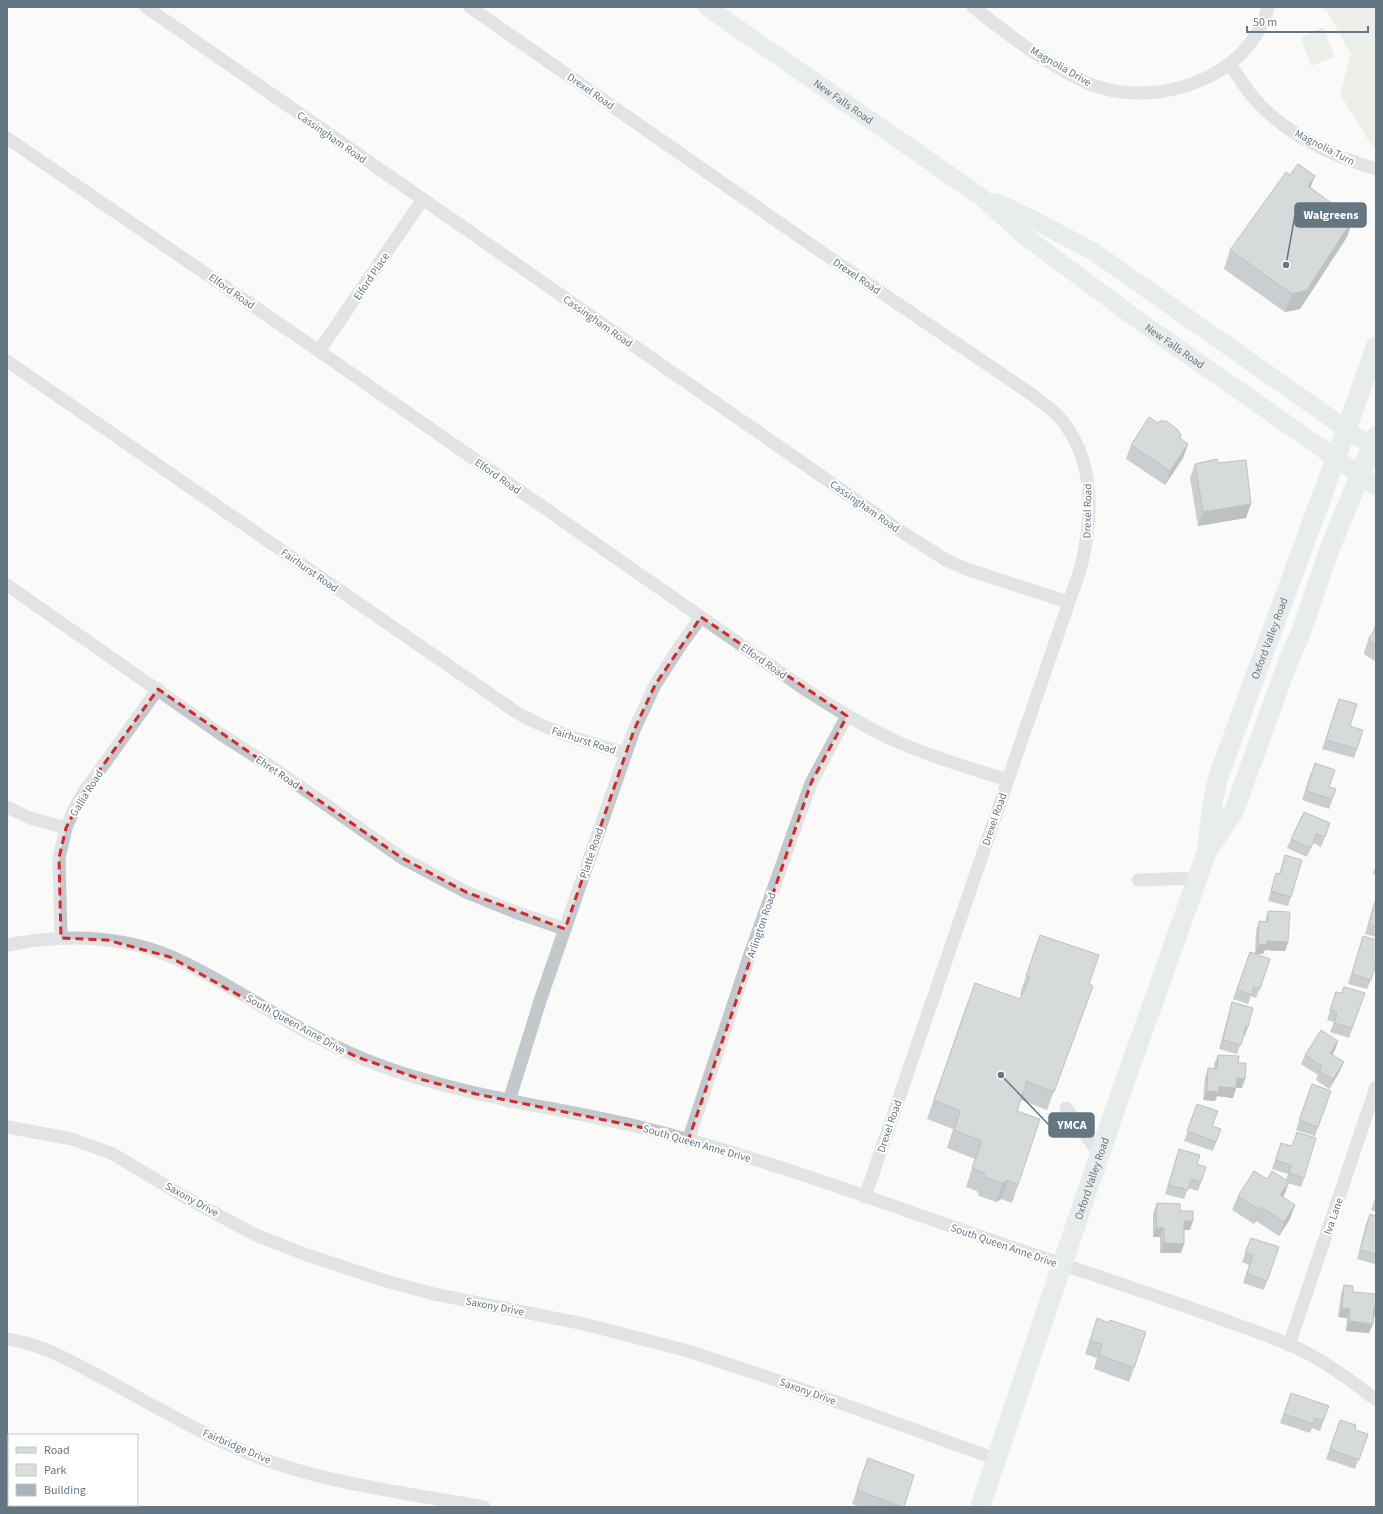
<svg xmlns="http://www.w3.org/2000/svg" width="1383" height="1514" font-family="'Source Sans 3',sans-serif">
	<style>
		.green { fill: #dadfd7 }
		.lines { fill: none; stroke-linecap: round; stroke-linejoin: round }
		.street { stroke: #c3c8cc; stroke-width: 13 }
		.secondary { stroke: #d6dbdf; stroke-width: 18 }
		.primary { stroke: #d6dbdf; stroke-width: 20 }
		.wall { fill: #929a9f }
		.shaded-wall { fill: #777d82 }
		.building { fill: #aab3b9; stroke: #777d82 }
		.marked { fill: none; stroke: #d62828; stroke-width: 3; stroke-dasharray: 8 5; stroke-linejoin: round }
		.labels { text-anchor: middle; stroke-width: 4; stroke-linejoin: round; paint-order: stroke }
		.street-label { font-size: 11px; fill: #657683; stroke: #fff }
		.leader { fill: none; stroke: #657683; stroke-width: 1.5 }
		.callout-dot { fill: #657683; stroke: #fff; stroke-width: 1.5 }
		.callout { fill: #657683; stroke: #657683; stroke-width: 1.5 }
		.callout-label { font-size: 12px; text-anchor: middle; font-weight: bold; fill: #fff }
	</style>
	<rect width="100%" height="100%" fill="#fafaf8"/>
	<g class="green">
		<path d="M 1322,7 L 1376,7 L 1376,147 L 1372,146 L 1340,94 L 1351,54 L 1328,13 Z"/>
		<path d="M 1323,27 L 1335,57 L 1311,66 L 1301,37 Z"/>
	</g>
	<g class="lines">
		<g class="street">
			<path d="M 146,7 L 902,532 L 946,560 L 969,570 L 1068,602"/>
			<path d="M 470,7 L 820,251 L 1034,396 C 1042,403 1053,410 1060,418 C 1096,461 1093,516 1081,567 L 865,1197"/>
			<path d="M 973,7 C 1009,35 1048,66 1090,84 C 1154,110 1250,79 1268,7"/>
			<path d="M 1230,64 C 1237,75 1244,86 1253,97 C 1283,133 1332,156 1376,169"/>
			<path d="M 7,138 L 319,351 L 800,686 C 829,705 858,723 889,738 C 927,756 968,767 1007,780"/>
			<path d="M 319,351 L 423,199"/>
			<path d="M 7,361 L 516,712 C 550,732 588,742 626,753"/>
			<path d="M 7,585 L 222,735 L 275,769 L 402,858 L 466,892 L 515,912 L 565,929"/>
			<path d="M 7,807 L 30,818 L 66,828"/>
			<path d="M 1138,880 L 1198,878"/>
			<path d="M 61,938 L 59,858 L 66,828 L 75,807 L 86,789 L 158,689"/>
			<path d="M 7,945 C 63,934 120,935 172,957 C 220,978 262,1008 307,1032 C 344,1052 382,1068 422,1079 C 495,1101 570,1110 644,1128 C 786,1163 923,1219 1062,1264 C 1120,1284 1178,1303 1235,1324 C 1262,1334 1291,1343 1316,1358 C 1337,1370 1357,1385 1376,1400"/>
			<path d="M 509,1101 L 541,998 L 634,730 L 655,685 L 680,646 L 701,617"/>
			<path d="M 1066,1108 L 1100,1155"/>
			<path d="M 7,1127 L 72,1139 L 113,1154 L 183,1196 L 256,1235 L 307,1255 L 386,1281 L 434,1294 L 584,1324 L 688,1351 L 779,1381 L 996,1459"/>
			<path d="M 688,1141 L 749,957 L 811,783 L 847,716"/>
			<path d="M 7,1339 C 44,1344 77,1365 110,1382 C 151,1404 191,1428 234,1447 C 311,1482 401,1492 484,1507"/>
			<path d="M 1289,1345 L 1376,1087"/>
		</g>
		<g class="secondary">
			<path id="s1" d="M 707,7 L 980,196 L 1026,237 L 1142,323 L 1376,486"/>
			<path d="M 996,202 L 1030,218 L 1094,252 L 1376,450"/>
		</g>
		<g class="primary">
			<path d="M 1208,850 L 1234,811 L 1289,659 L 1300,635 L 1330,548 L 1376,436"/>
			<path id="s2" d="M 980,1507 L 1114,1112 L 1207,851 L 1213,800 L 1218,778 C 1270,634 1325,491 1376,346"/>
		</g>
	</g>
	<g class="wall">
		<path d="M 1310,188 L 1353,219 L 1347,237 L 1300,309 L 1285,312 L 1224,269 L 1230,250 Z"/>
		<path d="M 1158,423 L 1181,435 L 1180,438 L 1188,444 L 1183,458 L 1165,485 L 1126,459 L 1131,445 Z"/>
		<path d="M 1218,463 L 1246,518 L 1198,526 L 1190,478 L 1195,464 Z"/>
		<path d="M 1376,622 L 1376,662 L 1364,654 L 1364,652 L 1369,638 L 1374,631 L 1373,630 Z"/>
		<path d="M 1339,699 L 1350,726 L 1357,749 L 1354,758 L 1322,749 Z"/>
		<path d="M 1311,772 L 1329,787 L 1336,789 L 1329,809 L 1302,800 Z"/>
		<path d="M 1330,823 L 1321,847 L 1313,843 L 1307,857 L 1287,848 L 1291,839 Z"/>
		<path d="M 1285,855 L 1291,897 L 1288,906 L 1268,901 L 1276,873 L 1279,874 Z"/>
		<path d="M 1376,865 L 1376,876 L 1373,873 Z"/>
		<path d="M 1376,896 L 1376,937 L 1365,934 Z"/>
		<path d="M 1268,911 L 1288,942 L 1285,951 L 1265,950 L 1263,954 L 1256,954 L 1270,959 L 1256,998 L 1251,996 L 1248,1004 L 1233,999 L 1250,952 L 1255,953 L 1256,931 L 1259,921 L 1265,922 Z"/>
		<path d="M 1040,935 L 1089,984 L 1093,986 L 1047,1110 L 1021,1100 L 1017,1111 L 1018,1185 L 1012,1203 L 1001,1199 L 996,1202 L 979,1196 L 977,1191 L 966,1187 L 975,1159 L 947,1148 L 953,1129 L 927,1119 L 968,1001 L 1020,999 L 1022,995 L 1020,994 Z"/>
		<path d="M 1363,936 L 1371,980 L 1367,989 L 1348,984 Z"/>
		<path d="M 1336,992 L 1341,993 L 1365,993 L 1349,1038 L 1330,1032 L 1334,1022 L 1327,1020 Z"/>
		<path d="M 1232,1002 L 1248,1027 L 1245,1036 L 1243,1036 L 1237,1054 L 1219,1049 L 1229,1012 Z"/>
		<path d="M 1338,1041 L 1335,1050 L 1332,1054 L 1340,1071 L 1329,1089 L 1316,1080 L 1318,1075 L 1301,1064 L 1305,1055 Z"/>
		<path d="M 1218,1055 L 1238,1063 L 1242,1088 L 1236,1088 L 1233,1098 L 1217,1096 L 1215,1101 L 1203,1100 L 1205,1077 L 1208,1068 L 1214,1068 L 1214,1064 Z"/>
		<path d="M 1312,1084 L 1331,1091 L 1315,1136 L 1296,1130 Z"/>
		<path d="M 1197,1104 L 1212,1126 L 1221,1129 L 1213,1151 L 1184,1141 Z"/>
		<path d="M 1281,1143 L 1304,1178 L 1301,1187 L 1288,1183 L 1283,1197 L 1290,1219 L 1279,1236 L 1256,1221 L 1254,1224 L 1232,1210 L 1238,1196 L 1286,1180 L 1288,1174 L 1272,1169 Z"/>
		<path d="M 1179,1149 L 1197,1164 L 1201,1182 L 1198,1191 L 1188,1188 L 1184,1199 L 1165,1194 L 1176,1158 Z"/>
		<path d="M 1376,1195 L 1376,1212 L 1371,1210 Z"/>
		<path d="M 1157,1203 L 1190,1230 L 1184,1230 L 1181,1253 L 1160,1253 L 1160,1237 L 1153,1237 L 1153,1213 Z"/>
		<path d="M 1370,1214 L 1376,1216 L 1376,1262 L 1375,1264 L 1357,1259 L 1366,1224 Z"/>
		<path d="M 1251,1238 L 1267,1281 L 1264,1290 L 1243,1283 L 1249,1265 L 1242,1262 Z"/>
		<path d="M 1344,1285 L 1353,1292 L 1376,1317 L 1373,1316 L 1373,1324 L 1369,1333 L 1346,1331 L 1347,1318 L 1338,1317 L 1341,1294 Z"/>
		<path d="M 1097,1318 L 1108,1323 L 1110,1320 L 1134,1368 L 1129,1382 L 1094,1369 L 1097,1358 L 1085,1354 Z"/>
		<path d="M 1291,1393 L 1329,1406 L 1320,1431 L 1312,1428 L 1310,1433 L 1280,1423 Z"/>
		<path d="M 1340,1420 L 1355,1430 L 1368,1434 L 1355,1469 L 1326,1459 Z"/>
		<path d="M 868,1458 L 904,1507 L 860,1507 L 852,1504 Z"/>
	</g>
	<g class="shaded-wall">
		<path d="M 1315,176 L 1308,194 L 1308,186 Z"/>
		<path d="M 1353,219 L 1347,237 L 1300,309 L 1285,312 L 1292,294 Z"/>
		<path d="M 1188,444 L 1183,458 L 1165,485 L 1170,471 Z"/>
		<path d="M 1251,504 L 1246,518 L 1198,526 L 1203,512 Z"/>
		<path d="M 1267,941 L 1288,942 L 1285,951 L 1265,950 L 1263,954 L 1255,954 L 1258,944 Z"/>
		<path d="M 1338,1041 L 1335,1050 L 1327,1063 L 1330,1053 Z"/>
		<path d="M 1344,1062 L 1340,1071 L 1329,1089 L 1333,1079 Z"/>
		<path d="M 1237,1078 L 1245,1079 L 1242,1088 L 1234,1088 Z"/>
		<path d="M 1219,1087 L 1236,1088 L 1233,1098 L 1217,1096 L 1215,1101 L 1203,1100 L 1207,1091 Z"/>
		<path d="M 1008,1180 L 1001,1199 L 996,1202 L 1003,1183 Z"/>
		<path d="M 1289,1182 L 1284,1196 L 1275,1209 L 1280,1195 Z"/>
		<path d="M 1295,1205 L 1290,1219 L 1279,1236 L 1284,1222 Z"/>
		<path d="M 1261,1207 L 1256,1221 L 1254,1224 L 1259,1210 Z"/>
		<path d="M 1184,1221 L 1193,1221 L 1190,1230 L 1181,1230 Z"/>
		<path d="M 1156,1228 L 1164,1228 L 1160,1237 L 1153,1237 Z"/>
		<path d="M 1164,1243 L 1184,1244 L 1181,1253 L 1160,1253 Z"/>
		<path d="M 1374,1307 L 1376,1307 L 1376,1317 L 1371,1316 Z"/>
		<path d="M 1342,1308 L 1350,1309 L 1347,1318 L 1338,1317 Z"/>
		<path d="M 1349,1321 L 1373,1324 L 1369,1333 L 1346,1331 Z"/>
	</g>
	<g class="building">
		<path d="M 1298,164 L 1315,176 L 1308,186 L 1353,219 L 1307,290 L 1292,294 L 1230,250 L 1286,172 L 1290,175 Z"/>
		<path d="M 1149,417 L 1158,423 L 1160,421 L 1166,421 L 1177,429 L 1181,435 L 1180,438 L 1188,444 L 1170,471 L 1131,445 Z"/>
		<path d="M 1217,459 L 1218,463 L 1246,460 L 1251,504 L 1203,512 L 1195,464 Z"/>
		<path d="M 1376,628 L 1376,645 L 1369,640 L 1369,638 Z"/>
		<path d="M 1339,699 L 1357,704 L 1350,726 L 1363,730 L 1357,749 L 1326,740 Z"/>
		<path d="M 1315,763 L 1335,770 L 1329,787 L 1336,789 L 1332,799 L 1306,791 Z"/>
		<path d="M 1304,812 L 1330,823 L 1325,837 L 1316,834 L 1311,848 L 1291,839 Z"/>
		<path d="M 1285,855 L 1302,860 L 1291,897 L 1271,891 L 1276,873 L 1280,874 Z"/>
		<path d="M 1376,899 L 1376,927 L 1369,924 Z"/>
		<path d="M 1268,911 L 1290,912 L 1288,942 L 1267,941 L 1267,945 L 1258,944 L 1259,921 L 1268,922 Z"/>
		<path d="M 1040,935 L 1099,955 L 1089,984 L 1093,986 L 1054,1092 L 1027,1081 L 1017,1111 L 1040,1119 L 1018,1185 L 1008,1180 L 1003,1183 L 986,1178 L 983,1172 L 972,1168 L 982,1141 L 954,1130 L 960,1111 L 934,1100 L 975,983 L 1020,999 L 1030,977 L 1026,976 Z"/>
		<path d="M 1363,936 L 1376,940 L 1376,963 L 1371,980 L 1352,974 Z"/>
		<path d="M 1250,952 L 1270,959 L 1260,989 L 1254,987 L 1252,995 L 1237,990 Z"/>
		<path d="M 1344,987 L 1365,993 L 1352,1028 L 1334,1023 L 1337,1012 L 1330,1010 L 1336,992 L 1342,993 Z"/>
		<path d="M 1232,1002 L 1253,1008 L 1248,1027 L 1246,1026 L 1241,1045 L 1223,1040 Z"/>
		<path d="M 1321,1030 L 1338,1041 L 1330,1053 L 1344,1062 L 1333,1079 L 1319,1071 L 1322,1066 L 1305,1055 Z"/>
		<path d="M 1218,1055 L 1239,1056 L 1238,1063 L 1246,1063 L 1245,1079 L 1237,1078 L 1236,1088 L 1219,1087 L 1218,1092 L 1207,1091 L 1208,1068 L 1217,1069 Z"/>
		<path d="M 1312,1084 L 1331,1091 L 1318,1127 L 1299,1120 Z"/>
		<path d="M 1197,1104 L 1218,1111 L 1212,1126 L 1221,1129 L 1216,1142 L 1187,1131 Z"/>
		<path d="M 1297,1132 L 1316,1138 L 1304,1178 L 1289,1173 L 1291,1165 L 1276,1160 L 1281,1143 L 1292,1146 Z"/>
		<path d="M 1179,1149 L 1200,1155 L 1197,1164 L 1206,1167 L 1201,1182 L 1191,1179 L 1188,1190 L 1169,1185 Z"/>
		<path d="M 1254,1171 L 1267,1179 L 1272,1171 L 1289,1182 L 1280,1195 L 1295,1205 L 1284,1222 L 1261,1207 L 1259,1210 L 1238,1196 Z"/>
		<path d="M 1157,1203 L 1180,1204 L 1180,1211 L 1193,1211 L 1193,1221 L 1184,1221 L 1184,1244 L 1164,1243 L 1164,1228 L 1156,1228 Z"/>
		<path d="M 1370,1214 L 1376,1216 L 1376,1254 L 1360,1250 Z"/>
		<path d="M 1251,1238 L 1279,1247 L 1267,1281 L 1247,1274 L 1253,1255 L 1245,1253 Z"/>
		<path d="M 1344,1285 L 1353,1286 L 1353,1292 L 1376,1294 L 1376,1307 L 1374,1307 L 1373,1324 L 1349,1321 L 1350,1309 L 1342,1308 Z"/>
		<path d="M 1097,1318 L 1109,1323 L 1110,1320 L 1146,1332 L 1134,1368 L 1099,1355 L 1102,1344 L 1090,1341 Z"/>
		<path d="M 1291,1393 L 1329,1406 L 1323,1421 L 1315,1418 L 1313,1424 L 1284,1414 Z"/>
		<path d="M 1340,1420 L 1356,1425 L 1355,1430 L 1368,1434 L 1359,1460 L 1330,1449 Z"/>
		<path d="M 868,1458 L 914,1475 L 904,1507 L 902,1507 L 857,1490 Z"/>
	</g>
	<path d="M0 0H1383V1514H0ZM 701,617 L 847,716 L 811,783 L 688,1141 L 644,1128 L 476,1094 L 420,1079 L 357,1057 L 305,1032 L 170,957 L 107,940 L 61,938 L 59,858 L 66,828 L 86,789 L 158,689 L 402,858 L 466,892 L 565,929 L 634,730 L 655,685 Z" fill="#fafaf8" fill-opacity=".55" fill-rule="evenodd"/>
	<path class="marked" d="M 701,617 L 847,716 L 811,783 L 688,1141 L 644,1128 L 476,1094 L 420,1079 L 357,1057 L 305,1032 L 170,957 L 107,940 L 61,938 L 59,858 L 66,828 L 86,789 L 158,689 L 402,858 L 466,892 L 565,929 L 634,730 L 655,685 Z"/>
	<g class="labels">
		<g class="street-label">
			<text transform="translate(1061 66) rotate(30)" y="4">Magnolia Drive</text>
			<text transform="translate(591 91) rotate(35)" y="4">Drexel Road</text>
			<text dy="4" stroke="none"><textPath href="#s1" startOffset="166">New Falls Road</textPath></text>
			<text transform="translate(332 137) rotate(35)" y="4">Cassingham Road</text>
			<text transform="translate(1325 147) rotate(27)" y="4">Magnolia Turn</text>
			<text transform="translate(371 276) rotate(-56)" y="4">Elford Place</text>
			<text transform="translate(857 276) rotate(34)" y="4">Drexel Road</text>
			<text transform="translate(232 291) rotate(35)" y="4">Elford Road</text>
			<text transform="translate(598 321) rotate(35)" y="4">Cassingham Road</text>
			<text dy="4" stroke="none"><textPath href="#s1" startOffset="578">New Falls Road</textPath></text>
			<text transform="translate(498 476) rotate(35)" y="4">Elford Road</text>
			<text transform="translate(865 506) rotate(35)" y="4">Cassingham Road</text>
			<text transform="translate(1087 511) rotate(-89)" y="4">Drexel Road</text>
			<text transform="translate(310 570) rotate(35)" y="4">Fairhurst Road</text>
			<text dy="4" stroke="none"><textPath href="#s2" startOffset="917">Oxford Valley Road</textPath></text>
			<text transform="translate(764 661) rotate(35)" y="4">Elford Road</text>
			<text transform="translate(584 740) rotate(18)" y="4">Fairhurst Road</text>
			<text transform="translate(278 772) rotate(34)" y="4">Ehret Road</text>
			<text transform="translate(86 793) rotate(-58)" y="4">Gallia Road</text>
			<text transform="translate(994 819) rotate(-71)" y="4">Drexel Road</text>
			<text transform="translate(591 853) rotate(-71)" y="4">Platte Road</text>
			<text transform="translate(761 925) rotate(-71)" y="4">Arlington Road</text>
			<text transform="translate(296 1024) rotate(29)" y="4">South Queen Anne Drive</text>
			<text transform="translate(889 1126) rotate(-71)" y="4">Drexel Road</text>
			<text transform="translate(697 1143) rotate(16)" y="4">South Queen Anne Drive</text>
			<text dy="4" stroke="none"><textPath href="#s2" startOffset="347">Oxford Valley Road</textPath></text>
			<text transform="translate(192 1199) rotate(29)" y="4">Saxony Drive</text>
			<text transform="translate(1333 1216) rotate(-71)" y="4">Iva Lane</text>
			<text transform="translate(1004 1245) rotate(19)" y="4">South Queen Anne Drive</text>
			<text transform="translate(495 1306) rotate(11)" y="4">Saxony Drive</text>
			<text transform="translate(808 1391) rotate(20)" y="4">Saxony Drive</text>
			<text transform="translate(237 1446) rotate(23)" y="4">Fairbridge Drive</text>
		</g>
	</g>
	<path class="leader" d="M1286 265L1295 215M1001 1075L1049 1125"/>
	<g class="callout-dot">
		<circle cx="1286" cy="265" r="4"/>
		<circle cx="1001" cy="1075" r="4"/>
	</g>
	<g class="callout">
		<rect x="1295" y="203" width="71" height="24" rx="4"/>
		<rect x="1049" y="1113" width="45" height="24" rx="4"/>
	</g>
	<g class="callout-label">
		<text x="1331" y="219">Walgreens</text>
		<text x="1072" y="1129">YMCA</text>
	</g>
	<rect width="1383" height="1514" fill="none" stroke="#657683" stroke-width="16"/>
	<rect x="8" y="1434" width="130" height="72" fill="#ffffff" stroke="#c1c8cd"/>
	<rect x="16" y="1447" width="20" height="6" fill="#d6dbdf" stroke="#c1c8cd"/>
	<text x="44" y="1454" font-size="12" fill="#657683">Road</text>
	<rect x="16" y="1464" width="20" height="12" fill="#dadfd7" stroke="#c1c8cd"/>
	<text x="44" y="1474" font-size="12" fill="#657683">Park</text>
	<rect x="16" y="1484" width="20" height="12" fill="#aab3b9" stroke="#c1c8cd"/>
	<text x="44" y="1494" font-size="12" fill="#657683">Building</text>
	<path d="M1247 26v6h121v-6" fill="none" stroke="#657683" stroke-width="2"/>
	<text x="1253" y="26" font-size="12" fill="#657683" stroke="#ffffff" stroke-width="3" paint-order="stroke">50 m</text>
</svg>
